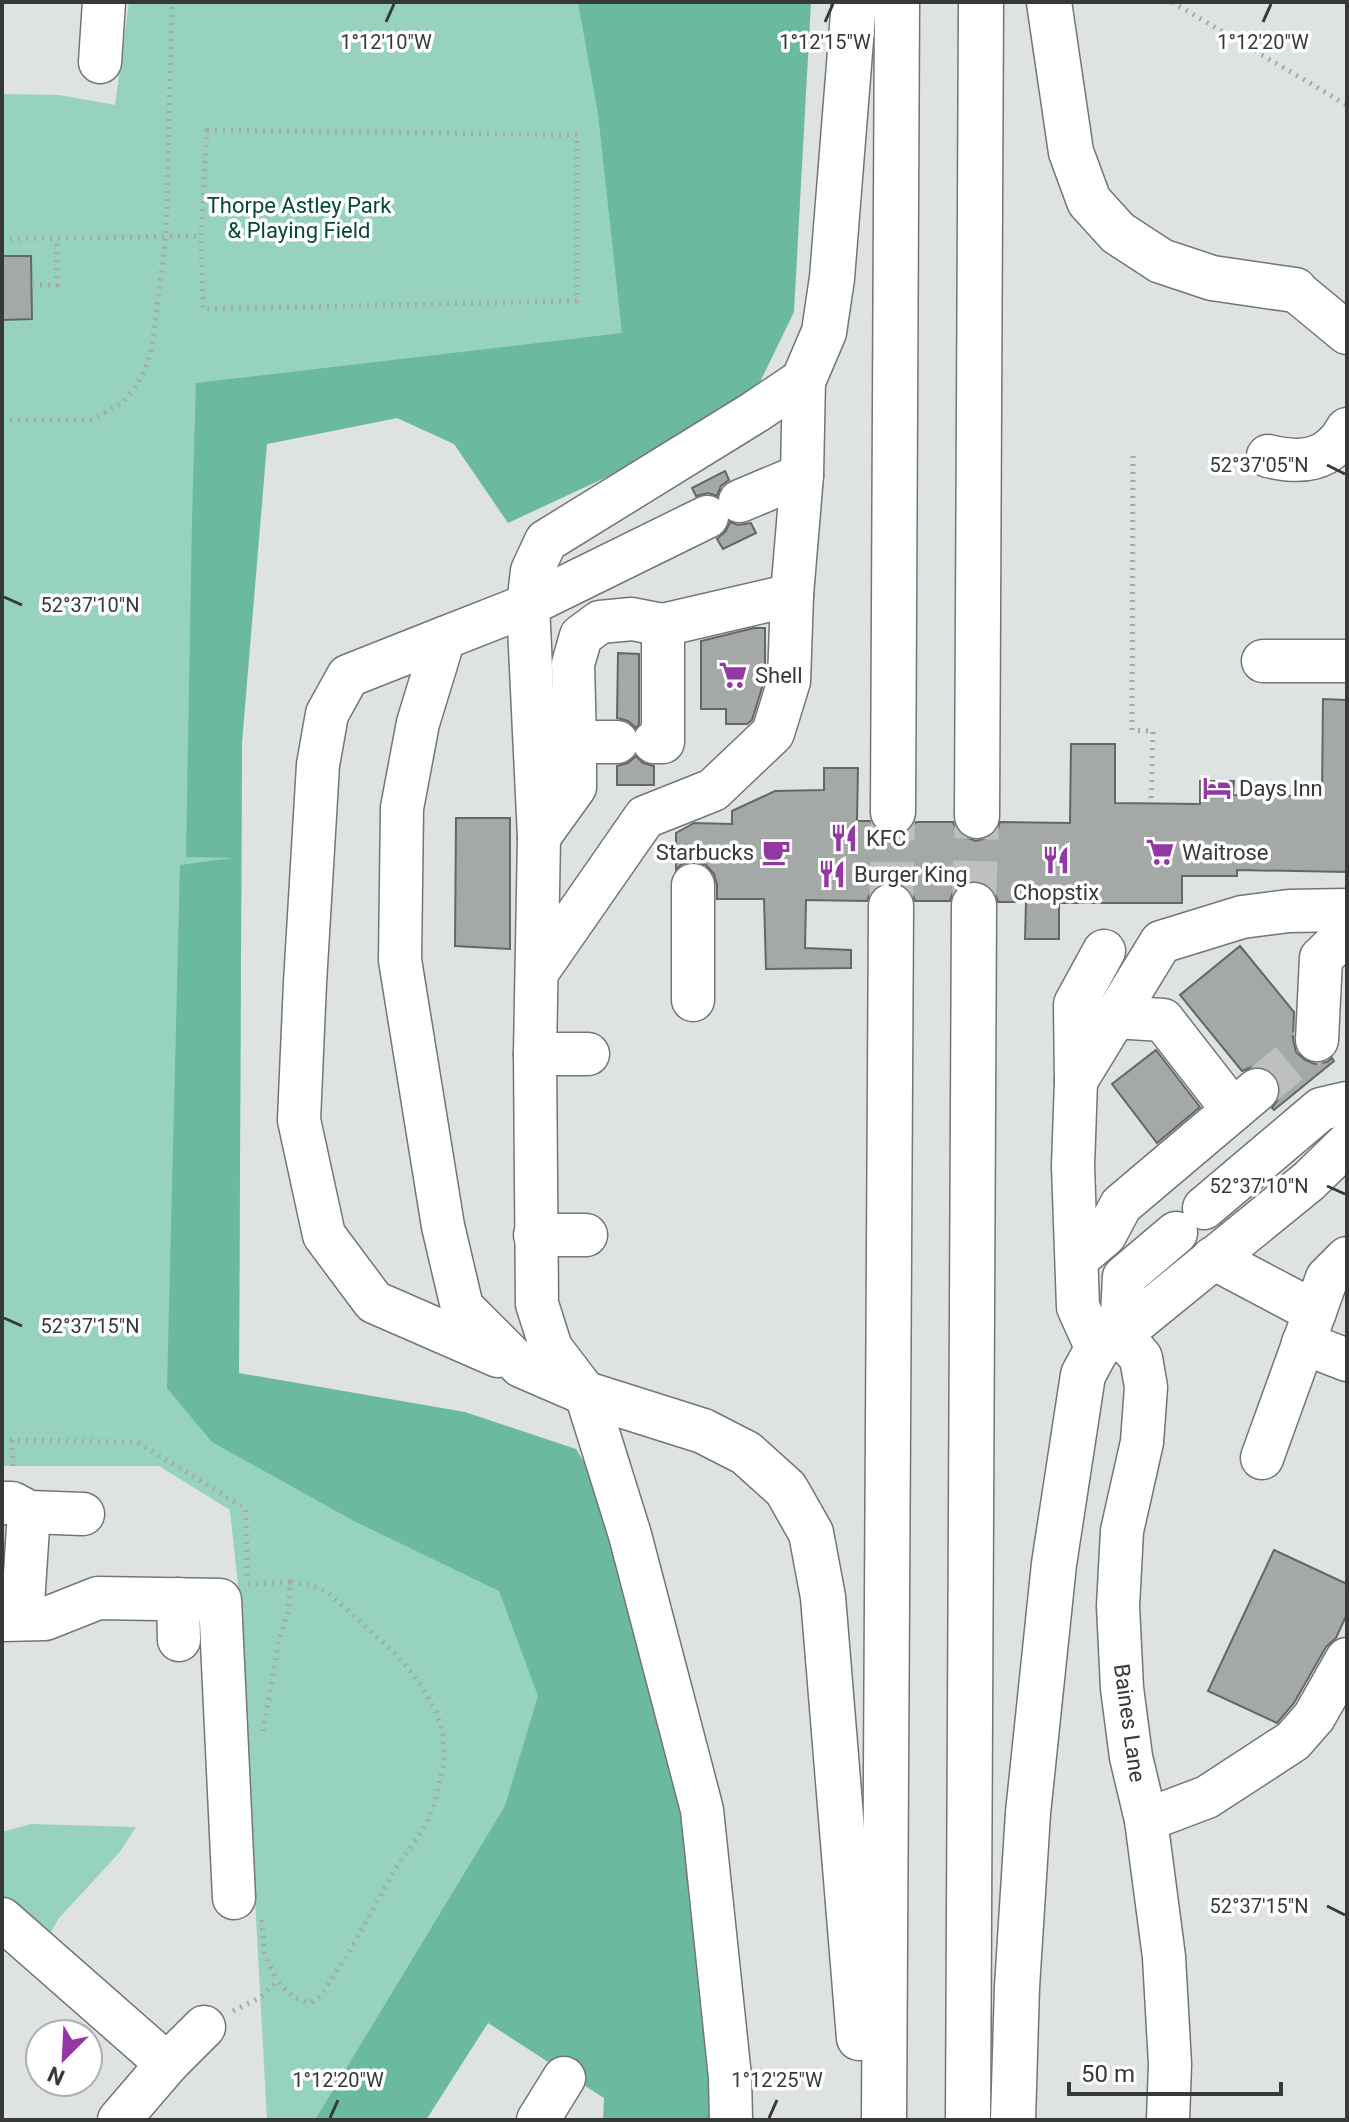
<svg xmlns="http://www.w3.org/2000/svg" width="1349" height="2122" font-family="Roboto,sans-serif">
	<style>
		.green { fill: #96d2be }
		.forest { fill: #6cb9a1 }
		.building { fill: #a4a8a6; stroke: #646766; stroke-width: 2 }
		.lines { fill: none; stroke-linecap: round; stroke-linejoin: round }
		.minor-tunnel { stroke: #bdc0be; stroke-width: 42; stroke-dasharray: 42 21; stroke-linecap: butt }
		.highway-tunnel { stroke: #bdc0be; stroke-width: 44; stroke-dasharray: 44 22; stroke-linecap: butt }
		.minor-casing { stroke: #737675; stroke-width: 45 }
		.highway-casing { stroke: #737675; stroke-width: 47 }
		.path { stroke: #a6a9a7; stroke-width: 5; stroke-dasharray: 2 6; stroke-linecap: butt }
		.minor { stroke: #fff; stroke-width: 42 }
		.highway { stroke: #fff; stroke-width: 44 }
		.ticks { fill: none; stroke: #373838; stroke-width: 3 }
		.labels { text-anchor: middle; stroke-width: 7; stroke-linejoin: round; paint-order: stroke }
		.park-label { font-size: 22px; fill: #034939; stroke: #fff }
		.poi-label { font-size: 22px; fill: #373838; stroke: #fff; text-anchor: start }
		.street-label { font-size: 22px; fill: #373838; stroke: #fff }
		.ticks-label { font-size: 20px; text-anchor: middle; fill: #373838; stroke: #fff; stroke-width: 7; stroke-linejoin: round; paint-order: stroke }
	</style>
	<rect width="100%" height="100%" fill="#dee2e0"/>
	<g class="green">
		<path d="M 129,2 L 644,2 L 678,338 L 397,418 L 266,444 L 242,742 L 239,1373 L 390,1464 L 570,1544 L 488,2022 L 426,2120 L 267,2120 L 238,1585 L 230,1510 L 159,1466 L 2,1466 L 2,94 L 59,95 L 115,105 Z"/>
		<path d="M 31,1824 L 136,1827 L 119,1853 L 59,1918 L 39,1952 L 2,1919 L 2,1832 Z"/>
	</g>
	<path class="forest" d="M 578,2 L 811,2 L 794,312 L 760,382 L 714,427 L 508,523 L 454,444 L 397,418 L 267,444 L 242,742 L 239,1373 L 465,1412 L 576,1449 L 630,1535 L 702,1810 L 731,2120 L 603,2120 L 604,2098 L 488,2023 L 426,2120 L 315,2120 L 505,1806 L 538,1696 L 499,1591 L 354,1521 L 212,1442 L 167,1388 L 180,865 L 233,858 L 186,857 L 192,518 L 196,383 L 622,333 L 598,114 Z"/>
	<g class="building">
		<path d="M 2,256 L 31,256 L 32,319 L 2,320 Z"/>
		<path d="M 725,471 L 729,480 L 721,486 L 717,496 L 708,493 L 696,496 L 692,488 Z"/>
		<path d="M 730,522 L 738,525 L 751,523 L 756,533 L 723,549 L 717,539 L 726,531 Z"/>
		<path d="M 754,628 L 765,628 L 765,678 L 752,720 L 747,724 L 726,724 L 726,709 L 701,709 L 701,641 Z"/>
		<path d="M 618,653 L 639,654 L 639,724 L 636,728 L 628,721 L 617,718 Z"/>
		<path d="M 1323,699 L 1347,700 L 1347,872 L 1237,870 L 1237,876 L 1182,876 L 1182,903 L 1059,903 L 1059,939 L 1025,939 L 1026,902 L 998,902 L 995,892 L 986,883 L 975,880 L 962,883 L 953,892 L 950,901 L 915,901 L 912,893 L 904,885 L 890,881 L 878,885 L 870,893 L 867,901 L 806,900 L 805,948 L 851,950 L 851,968 L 766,969 L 764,899 L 717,899 L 717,885 L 714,874 L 706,865 L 692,861 L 682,864 L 676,869 L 676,833 L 694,823 L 732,824 L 732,811 L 775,791 L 824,790 L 824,768 L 858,768 L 857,821 L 870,821 L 880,833 L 892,837 L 906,833 L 916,822 L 953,822 L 956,829 L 964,837 L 976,841 L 990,837 L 998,829 L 1000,822 L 1070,823 L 1071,744 L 1115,744 L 1115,803 L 1200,804 L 1200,781 L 1234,781 L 1233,795 L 1322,796 Z"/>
		<path d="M 636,756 L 643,763 L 654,766 L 654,785 L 617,785 L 617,766 L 628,763 Z"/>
		<path d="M 456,818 L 510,818 L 510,949 L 455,946 Z"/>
		<path d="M 1240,946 L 1294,1012 L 1293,1039 L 1296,1052 L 1305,1060 L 1315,1064 L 1327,1062 L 1332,1058 L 1334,1061 L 1274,1110 L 1272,1108 L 1280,1097 L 1281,1087 L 1276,1075 L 1264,1067 L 1252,1067 L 1242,1071 L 1180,995 Z"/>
		<path d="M 1156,1050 L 1200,1107 L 1157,1143 L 1112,1084 Z"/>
		<path d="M 1274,1550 L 1347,1584 L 1347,1614 L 1336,1638 L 1326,1647 L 1294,1703 L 1277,1723 L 1208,1691 Z"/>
	</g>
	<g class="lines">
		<path class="minor-tunnel" d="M 1257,1090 L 1317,1040"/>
		<g class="highway-tunnel">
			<path d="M 974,905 L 977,816"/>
			<path d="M 891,906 L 893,812"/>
		</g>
		<defs>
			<g id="minor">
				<path d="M 100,62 L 104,2"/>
				<path d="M 1295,290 L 1347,333"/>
				<path d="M 1268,456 C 1301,464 1329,462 1347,429"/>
				<path d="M 740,501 L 802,475"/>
				<path d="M 444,638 L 348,676 L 327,714 L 318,765 L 305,983 L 299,1120 L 324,1235 L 374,1302 L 498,1356"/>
				<path d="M 1263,661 L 1347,661"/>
				<path d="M 575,742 L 573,664 L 581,636 L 600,622 L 632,619 L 663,625"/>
				<path d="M 654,742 L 663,742 L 663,625 L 792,595"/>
				<path d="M 539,837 L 575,787 L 575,742 L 617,742"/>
				<path d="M 693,885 L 693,1000"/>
				<path d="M 1104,951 L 1075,1004 L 1076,1081 L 1073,1166 L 1078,1307 L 1097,1349 L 1121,1334 L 1309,1181 L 1347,1144"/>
				<path d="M 538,971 L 645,817 L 713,790 L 773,733 L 789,681 L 792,595 L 802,475 L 804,379"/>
				<path d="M 1114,1017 L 1163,1020 L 1233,1110"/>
				<path d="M 1317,1040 L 1321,958 L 1347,933"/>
				<path d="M 535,1054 L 588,1054"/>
				<path d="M 1076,1081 L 1161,942 L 1242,917 L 1289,911 L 1347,910"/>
				<path d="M 1204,1208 L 1321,1109 L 1347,1103"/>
				<path d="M 535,1235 L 586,1235"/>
				<path d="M 1078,1258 L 1105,1235 L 1121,1205 L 1257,1090"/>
				<path d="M 1213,1258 L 1315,1312"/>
				<path d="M 1303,1343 L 1347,1360"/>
				<path d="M 581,1392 L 521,1366 L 462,1307 L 443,1226 L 400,960 L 402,808 L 418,723 L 444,638 L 528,605 L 707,517"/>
				<path d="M 1262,1458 L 1327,1278 L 1347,1258"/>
				<path d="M 2,1503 L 12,1503 L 29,1512 L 83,1514"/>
				<path d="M 178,1599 L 179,1640"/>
				<path d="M 22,1619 L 29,1512"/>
				<path d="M 2,1620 L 45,1619 L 98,1598 L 220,1600 L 234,1898"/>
				<path d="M 1146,1820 L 1207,1797 L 1293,1741 L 1314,1717 L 1347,1659"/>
				<path d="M 2,1919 L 167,2064"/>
				<path d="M 119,2120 L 167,2064 L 204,2027"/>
				<path d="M 538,2120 L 564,2078"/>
				<path d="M 731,2120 L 730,2077 L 702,1810 L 630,1535 L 586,1394 L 551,1348 L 537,1304 L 535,1054 L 539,837 L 528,605 L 532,571 L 546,541 L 755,412 L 804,379"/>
				<path d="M 1168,2120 L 1170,2064 L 1164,1957 L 1146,1820 L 1131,1757 L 1122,1688 L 1118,1606 L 1122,1531 L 1142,1442 L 1146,1387 L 1141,1358 L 1121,1334 L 1124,1277 L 1176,1233"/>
			</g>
			<g id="highway">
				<path d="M 1049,2 L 1071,152 L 1089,201 L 1118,233 L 1161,261 L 1212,278 L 1295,290"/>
				<path d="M 804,379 L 824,332 L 832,278 L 854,2"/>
				<path d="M 893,812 L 897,2"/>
				<path d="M 977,816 L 981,2"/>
				<path d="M 586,1394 L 703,1431 L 746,1453 L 786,1489 L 811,1533 L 823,1597 L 859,2038"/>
				<path d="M 884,2120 L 891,906"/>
				<path d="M 968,2120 L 974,905"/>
				<path d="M 1013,2120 L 1017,1987 L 1028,1813 L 1054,1564 L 1083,1375 L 1097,1349"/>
			</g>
		</defs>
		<use href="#minor" class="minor-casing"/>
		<use href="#highway" class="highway-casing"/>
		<g class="path">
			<path d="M 1172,2 L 1347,105"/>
			<path d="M 207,130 L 577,135 L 577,301 L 203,309 L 201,236 Z"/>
			<path d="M 2,239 L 201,236"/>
			<path d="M 32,285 L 57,285 L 57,238"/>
			<path d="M 2,420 L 92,420 L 122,403 L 136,386 L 145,370 L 152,347 L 166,236 L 172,2"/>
			<path d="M 1133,456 L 1132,730 L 1153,731 L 1151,803"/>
			<path d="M 2,1440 L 137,1442 L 246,1509 L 247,1579"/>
			<path d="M 12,1440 L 13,1471"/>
			<path d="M 248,1584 L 291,1582"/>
			<path d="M 262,1920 L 264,1952 L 277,1981"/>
			<path d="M 233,2011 L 261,1997 L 277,1981 C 288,1993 296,2000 311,2003 L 323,1993 L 349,1952 L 395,1869 L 426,1825 L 435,1802 L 444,1762 L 443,1734 L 436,1712 L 423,1688 L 403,1662 L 386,1645 L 331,1595 L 317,1587 L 291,1582 L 288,1611 L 279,1640 L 263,1731"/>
		</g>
		<use href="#minor" class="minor"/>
		<use href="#highway" class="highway"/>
	</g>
	<path class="ticks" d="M 386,22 L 394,4M 825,22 L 833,4M 1263,22 L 1271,4M 1327,465 L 1345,474M 4,597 L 22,605M 1327,1186 L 1345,1194M 4,1318 L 22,1326M 1327,1906 L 1345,1915M 330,2118 L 338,2100M 769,2118 L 777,2100"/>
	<defs>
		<symbol id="supermarket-bare" viewBox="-9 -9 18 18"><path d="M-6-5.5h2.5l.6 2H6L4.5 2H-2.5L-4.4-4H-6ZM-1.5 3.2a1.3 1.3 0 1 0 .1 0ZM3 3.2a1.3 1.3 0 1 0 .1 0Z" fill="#9338a3" stroke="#fff" stroke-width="2.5" paint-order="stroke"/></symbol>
		<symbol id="hotel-bare" viewBox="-9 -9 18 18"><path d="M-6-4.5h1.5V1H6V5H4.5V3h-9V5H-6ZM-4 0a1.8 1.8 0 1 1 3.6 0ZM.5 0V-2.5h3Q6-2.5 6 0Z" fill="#9338a3" stroke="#fff" stroke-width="2.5" paint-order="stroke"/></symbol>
		<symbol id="restaurant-bare" viewBox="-9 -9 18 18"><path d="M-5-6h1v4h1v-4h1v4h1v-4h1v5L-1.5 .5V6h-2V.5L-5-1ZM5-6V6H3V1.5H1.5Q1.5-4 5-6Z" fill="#9338a3" stroke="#fff" stroke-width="2.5" paint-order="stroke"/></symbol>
		<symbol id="cafe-bare" viewBox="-9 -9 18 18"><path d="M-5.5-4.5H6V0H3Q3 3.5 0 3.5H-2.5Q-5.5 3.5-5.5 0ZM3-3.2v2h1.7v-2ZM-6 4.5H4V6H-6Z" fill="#9338a3" stroke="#fff" stroke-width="2.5" paint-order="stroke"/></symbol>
	</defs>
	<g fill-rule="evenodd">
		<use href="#supermarket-bare" x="713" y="655" width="40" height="40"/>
		<use href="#hotel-bare" x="1197" y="768" width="40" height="40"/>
		<use href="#restaurant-bare" x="824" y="818" width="40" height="40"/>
		<use href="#cafe-bare" x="756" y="832" width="40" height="40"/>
		<use href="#supermarket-bare" x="1140" y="832" width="40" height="40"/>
		<use href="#restaurant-bare" x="1036" y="840" width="40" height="40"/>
		<use href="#restaurant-bare" x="812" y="854" width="40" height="40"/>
	</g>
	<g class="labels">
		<g class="park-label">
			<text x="299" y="213">Thorpe Astley Park<tspan x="299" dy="25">&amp; Playing Field</tspan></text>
		</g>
		<g class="poi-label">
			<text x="755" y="683">Shell</text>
			<text x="1239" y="796">Days Inn</text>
			<text x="866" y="846">KFC</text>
			<text x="754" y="860" text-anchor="end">Starbucks</text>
			<text x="1182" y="860">Waitrose</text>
			<text x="854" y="882">Burger King</text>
			<text x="1056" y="900" text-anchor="middle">Chopstix</text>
		</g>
		<g class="street-label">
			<text transform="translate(1130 1723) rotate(82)" y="8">Baines Lane</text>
		</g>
	</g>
	<g class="ticks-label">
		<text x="386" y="49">1°12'10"W</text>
		<text x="825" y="49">1°12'15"W</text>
		<text x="1263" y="49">1°12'20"W</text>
		<text x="1259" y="472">52°37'05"N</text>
		<text x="90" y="612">52°37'10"N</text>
		<text x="1259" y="1193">52°37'10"N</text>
		<text x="90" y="1333">52°37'15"N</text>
		<text x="1259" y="1913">52°37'15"N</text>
		<text x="338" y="2087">1°12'20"W</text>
		<text x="777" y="2087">1°12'25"W</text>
	</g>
	<rect width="1349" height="2122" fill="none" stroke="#373838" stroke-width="8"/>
	<g transform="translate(64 2058) rotate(204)"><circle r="38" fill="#ffffff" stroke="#afafaf" stroke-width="2"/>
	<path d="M0-6L14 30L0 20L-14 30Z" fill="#9338a3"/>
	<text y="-12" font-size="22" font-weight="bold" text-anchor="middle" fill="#373838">N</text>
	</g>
	<path d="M1069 2082v12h212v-12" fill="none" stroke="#373838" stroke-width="4"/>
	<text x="1081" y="2082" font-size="24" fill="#373838" stroke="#ffffff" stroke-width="6" paint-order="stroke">50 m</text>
</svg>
